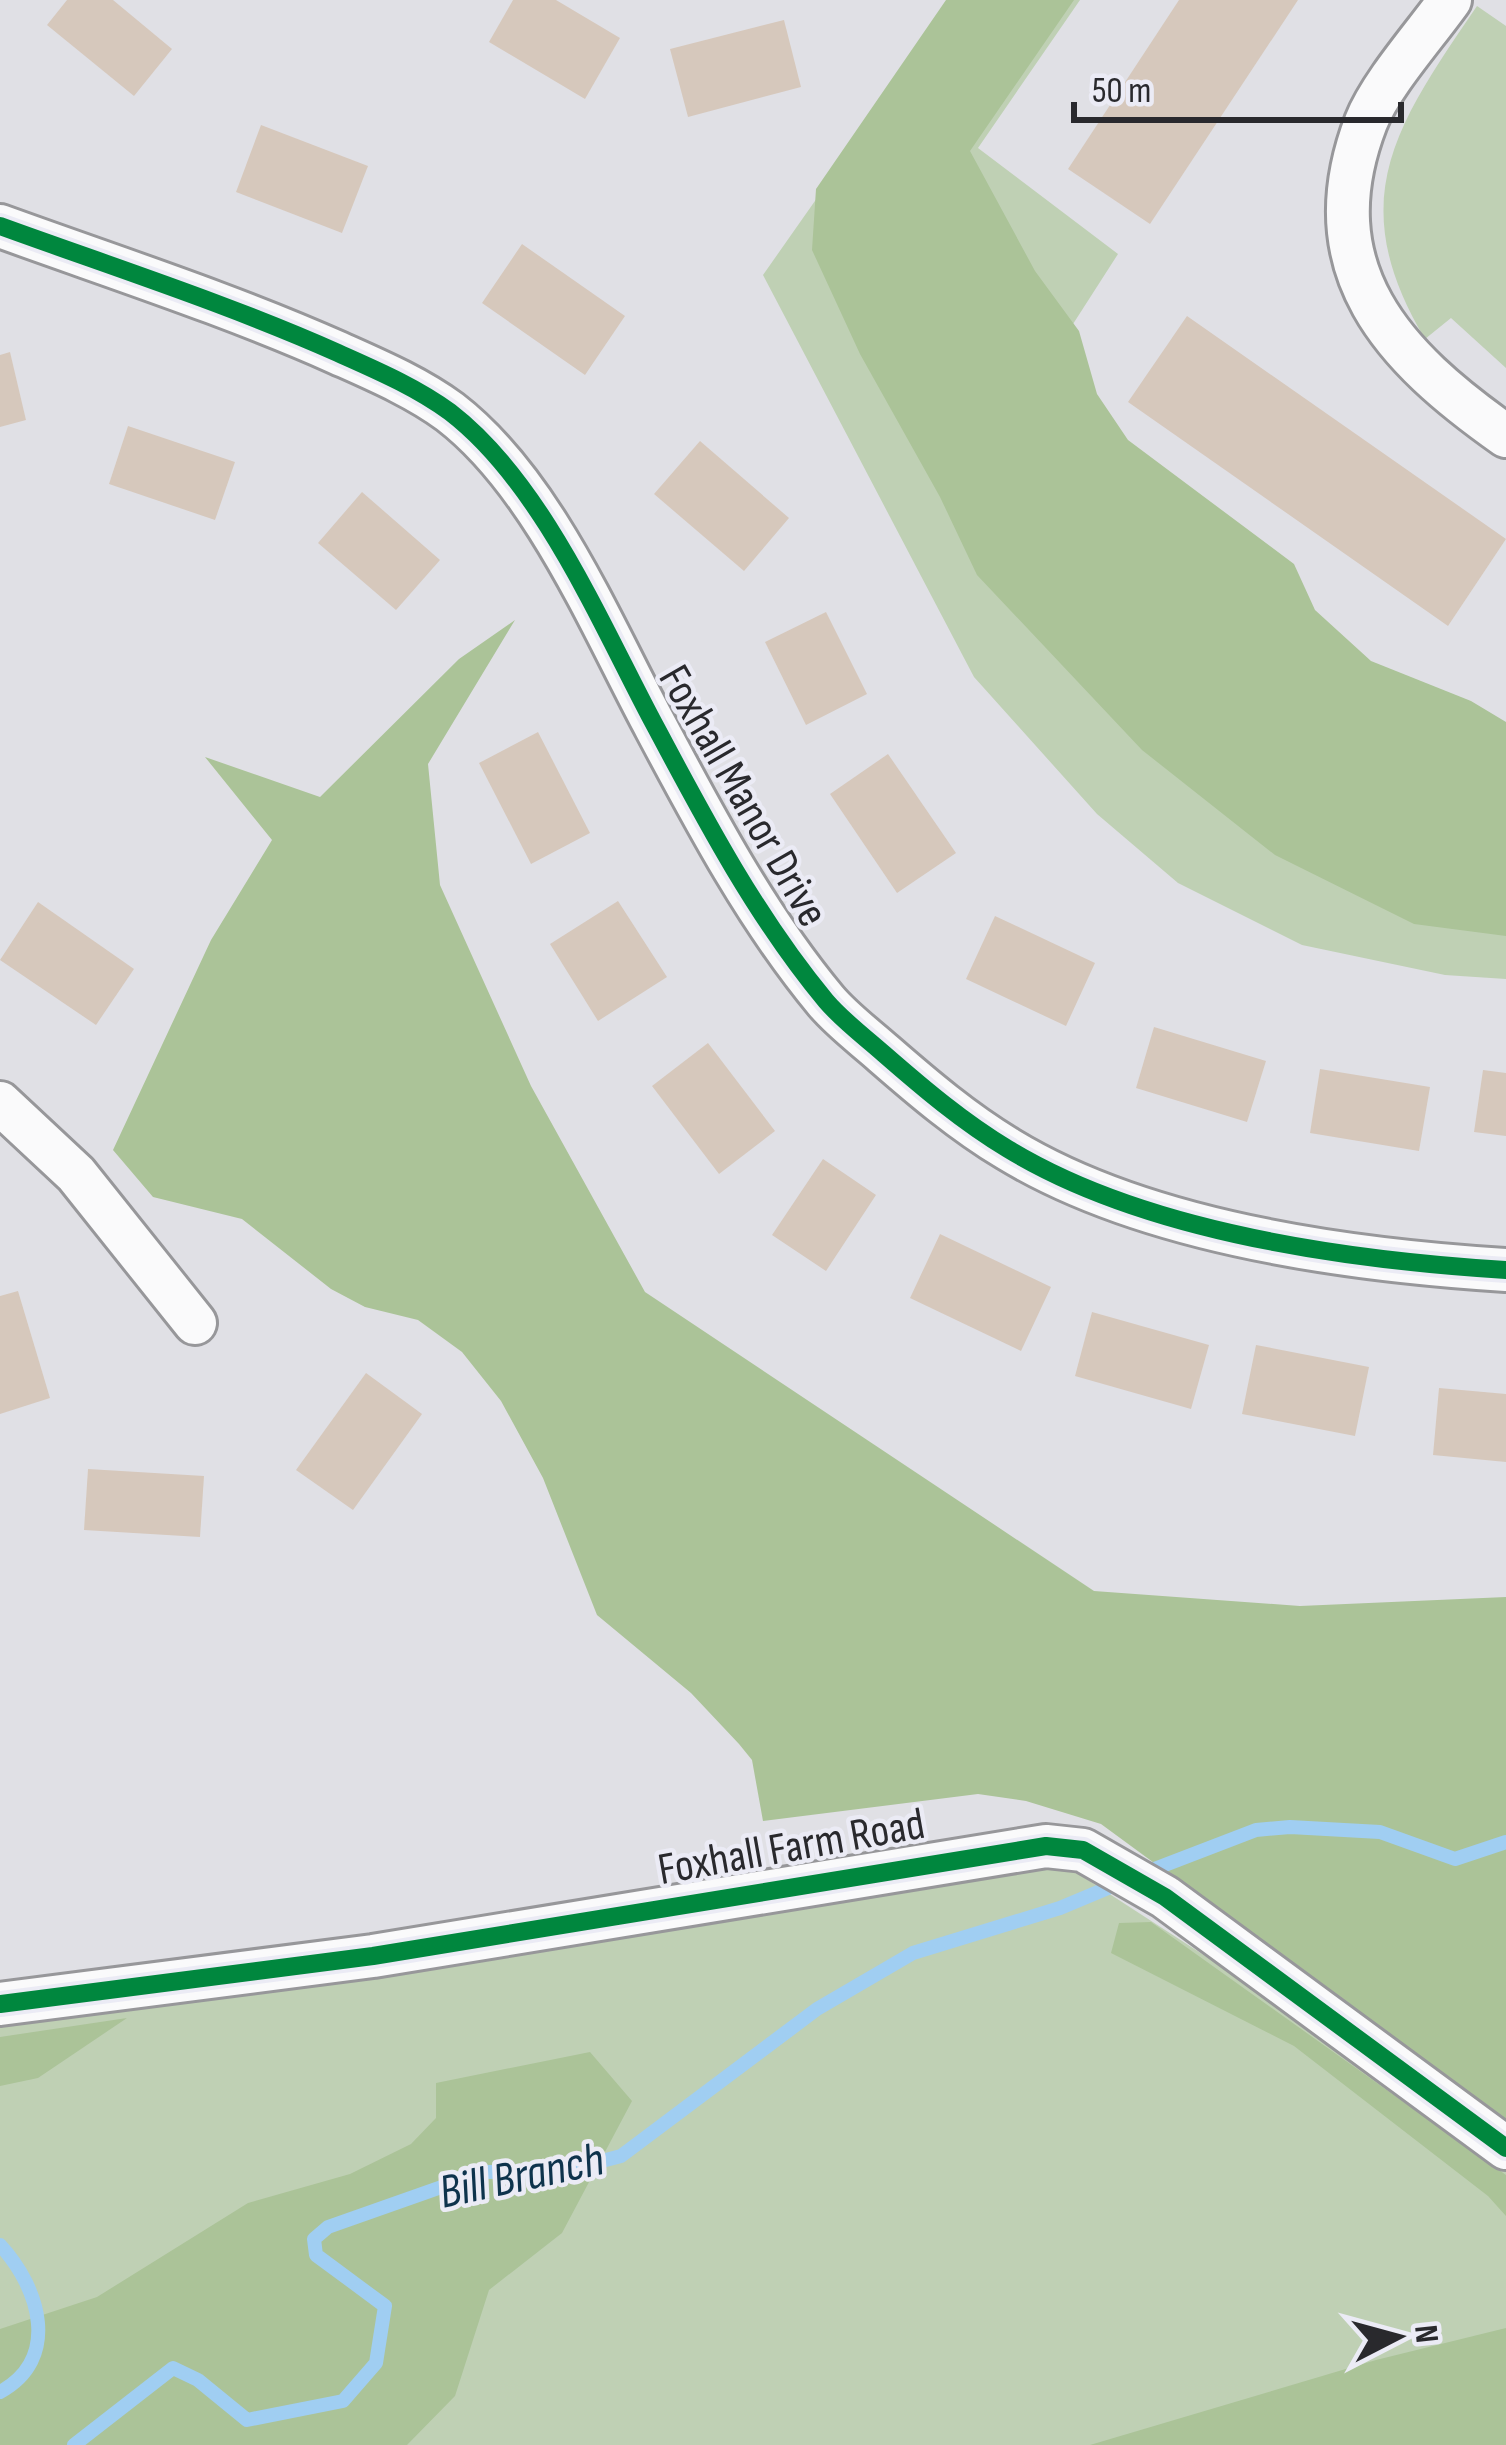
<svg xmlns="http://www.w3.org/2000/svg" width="1506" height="2445" font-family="'Sofia Sans Condensed',sans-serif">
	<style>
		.green { fill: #bfd0b4 }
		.forest { fill: #abc398 }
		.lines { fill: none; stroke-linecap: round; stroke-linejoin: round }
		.stream { stroke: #a0cef2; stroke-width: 14 }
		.building { fill: #d6c8bc }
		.minor-casing { stroke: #97979a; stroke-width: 48 }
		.minor { stroke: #fafafb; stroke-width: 42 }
		.cycleway-casing { stroke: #ebebf5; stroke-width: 26 }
		.cycleway { stroke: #00873e; stroke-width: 18 }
		.labels { text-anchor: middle; stroke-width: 9; stroke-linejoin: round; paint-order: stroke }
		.street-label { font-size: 45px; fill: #29292d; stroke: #ebebf5 }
		.water-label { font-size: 48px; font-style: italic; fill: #0e334c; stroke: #ebebf5 }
	</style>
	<rect width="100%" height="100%" fill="#e0e0e5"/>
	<g class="green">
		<path d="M 956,0 L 1080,0 L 978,148 L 1118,254 L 1012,419 L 1396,679 L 1506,724 L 1506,979 L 1445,975 L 1302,945 L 1178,883 L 1097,814 L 974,677 L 763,275 Z"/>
		<path d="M 1477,6 L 1506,26 L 1506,368 L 1451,318 L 1425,339 C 1342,200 1396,125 1477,6 Z"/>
		<path d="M 1029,1863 L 1071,1869 L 1298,2016 L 1506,2171 L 1506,2445 L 0,2445 L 0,2017 Z"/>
	</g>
	<g class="forest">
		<path d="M 946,0 L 1074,0 L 970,151 L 1035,271 L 1079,331 L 1097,394 L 1128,440 L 1294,564 L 1315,610 L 1371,661 L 1471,701 L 1506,722 L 1506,936 L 1414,924 L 1275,855 L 1142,750 L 977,575 L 940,497 L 860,354 L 812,250 L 816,189 Z"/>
		<path d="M 515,620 L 428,764 L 440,885 L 531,1086 L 645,1292 L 1094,1591 L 1300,1606 L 1506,1597 L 1506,2121 L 1101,1824 L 1026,1801 L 978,1794 L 763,1821 L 752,1760 L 739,1744 L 691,1693 L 597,1615 L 543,1478 L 501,1401 L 462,1352 L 418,1320 L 365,1307 L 331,1289 L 242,1219 L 153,1197 L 113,1150 L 211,940 L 272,840 L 205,757 L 320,797 L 459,659 Z"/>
		<path d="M 1151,1922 L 1506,2175 L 1506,2216 L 1488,2196 L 1294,2046 L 1111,1953 L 1119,1923 Z"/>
		<path d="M 127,2018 L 38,2078 L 0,2086 L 0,2037 Z"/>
		<path d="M 590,2052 L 632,2101 L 562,2233 L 489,2290 L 455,2396 L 407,2445 L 0,2445 L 0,2329 L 97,2297 L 248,2203 L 350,2174 L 411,2144 L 436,2118 L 436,2083 Z"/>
		<path d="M 1506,2328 L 1506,2445 L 1090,2445 L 1376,2360 Z"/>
	</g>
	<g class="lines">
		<g class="stream">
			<path d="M 1144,1873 L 1256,1830 L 1290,1827 L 1380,1832 L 1455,1859 L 1506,1842"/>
			<path d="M 0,2245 C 40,2288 61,2359 0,2392"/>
			<path d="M 74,2445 L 173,2368 L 198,2380 L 247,2420 L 343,2401 L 376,2363 L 385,2306 L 316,2255 L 314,2239 L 328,2227 L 484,2172 L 564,2171 L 621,2156 L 817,2009 L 913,1953 L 1060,1908 L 1115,1885"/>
		</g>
	</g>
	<g class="building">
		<path d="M 67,0 L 113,0 L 172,49 L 134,96 L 47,25 Z"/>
		<path d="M 513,0 L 556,0 L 620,38 L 585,99 L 489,42 Z"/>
		<path d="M 1179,0 L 1298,0 L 1150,224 L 1068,169 Z"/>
		<path d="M 784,20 L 801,87 L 688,117 L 670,49 Z"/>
		<path d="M 261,125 L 368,166 L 342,233 L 236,192 Z"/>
		<path d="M 522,244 L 625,316 L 585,375 L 482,303 Z"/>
		<path d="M 1187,316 L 1506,539 L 1448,626 L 1128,402 Z"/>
		<path d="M 10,352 L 26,420 L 0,427 L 0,355 Z"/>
		<path d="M 128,426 L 235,462 L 215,520 L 109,484 Z"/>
		<path d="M 700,441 L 789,518 L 744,571 L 654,494 Z"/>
		<path d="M 362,492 L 440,560 L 396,610 L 318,543 Z"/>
		<path d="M 826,612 L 867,694 L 806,725 L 765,642 Z"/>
		<path d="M 538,732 L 590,833 L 531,864 L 479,763 Z"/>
		<path d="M 888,754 L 956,853 L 897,893 L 830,794 Z"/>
		<path d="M 618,901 L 667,977 L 598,1021 L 550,944 Z"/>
		<path d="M 38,902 L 134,969 L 96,1025 L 0,960 Z"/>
		<path d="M 995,916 L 1095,963 L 1066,1026 L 966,979 Z"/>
		<path d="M 1154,1027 L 1266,1061 L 1247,1122 L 1136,1088 Z"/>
		<path d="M 708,1043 L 775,1131 L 719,1174 L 652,1086 Z"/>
		<path d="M 1320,1069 L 1430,1087 L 1419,1151 L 1310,1133 Z"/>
		<path d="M 1483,1070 L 1506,1073 L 1506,1136 L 1474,1132 Z"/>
		<path d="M 823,1159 L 876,1195 L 826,1271 L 772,1235 Z"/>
		<path d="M 940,1234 L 1051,1287 L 1021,1351 L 910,1298 Z"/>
		<path d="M 18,1291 L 50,1398 L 0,1414 L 0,1296 Z"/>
		<path d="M 1092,1312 L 1209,1345 L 1191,1409 L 1075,1376 Z"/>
		<path d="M 1256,1345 L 1369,1367 L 1355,1436 L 1242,1414 Z"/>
		<path d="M 366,1373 L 422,1414 L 353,1510 L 296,1470 Z"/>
		<path d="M 1439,1388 L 1506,1394 L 1506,1462 L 1433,1455 Z"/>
		<path d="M 88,1469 L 204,1476 L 200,1537 L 84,1530 Z"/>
	</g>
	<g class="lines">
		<defs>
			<g id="minor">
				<path d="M 1450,0 C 1425,35 1381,84 1366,122 C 1309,270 1394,357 1506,436"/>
				<path d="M 0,226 C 113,267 228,304 338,353 C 376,370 416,387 450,412 C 541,482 599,620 652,720 C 703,816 756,917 826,1001 C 843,1021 865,1037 884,1054 C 923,1088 963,1122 1008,1149 C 1146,1233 1347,1260 1506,1270"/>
				<path d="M 0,1103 L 76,1174 L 195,1323"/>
				<path d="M 0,2004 L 373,1956 L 1046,1846 L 1083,1850 L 1165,1897 L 1506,2148"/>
			</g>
		</defs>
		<use href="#minor" class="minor-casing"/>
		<use href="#minor" class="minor"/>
		<defs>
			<g id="cycleway">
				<path d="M 0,226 C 113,267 228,304 338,353 C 376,370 416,387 450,412 C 541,482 599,620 652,720 C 703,816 756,917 826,1001 C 843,1021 865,1037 884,1054 C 923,1088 963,1122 1008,1149 C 1146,1233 1347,1260 1506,1270"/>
				<path d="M 0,2004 L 373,1956 L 1046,1846 L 1083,1850 L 1165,1897 L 1506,2148"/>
			</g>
		</defs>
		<use href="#cycleway" class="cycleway-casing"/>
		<use href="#cycleway" class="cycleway"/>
	</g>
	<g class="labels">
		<g class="street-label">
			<text transform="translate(745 795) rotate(60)" y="16">Foxhall Manor Drive</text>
			<text transform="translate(791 1845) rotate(-10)" y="16">Foxhall Farm Road</text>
		</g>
		<g class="water-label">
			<text transform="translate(521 2174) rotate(-12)" y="17">Bill Branch</text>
		</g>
	</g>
	<g transform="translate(1398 2337) rotate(84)" stroke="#ebebf5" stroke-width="9" paint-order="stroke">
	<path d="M0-9L21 45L0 30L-21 45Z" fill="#29292d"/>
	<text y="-18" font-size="33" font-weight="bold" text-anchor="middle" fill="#29292d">N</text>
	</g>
	<path d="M1074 102v18h327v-18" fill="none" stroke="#29292d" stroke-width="6"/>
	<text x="1092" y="102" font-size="36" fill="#29292d" stroke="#ebebf5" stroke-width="9" paint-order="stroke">50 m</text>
</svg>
